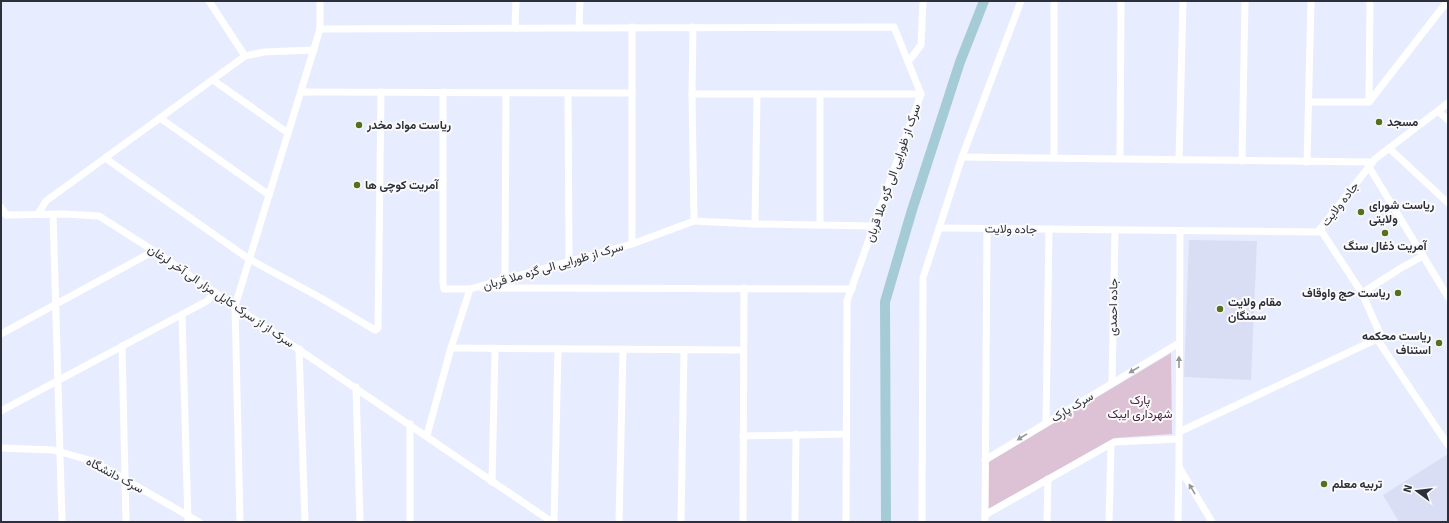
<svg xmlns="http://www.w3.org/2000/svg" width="1449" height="523" font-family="Signika,Vazirmatn,sans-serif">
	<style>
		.built { fill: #d9def4 }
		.green { fill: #ddc2d5 }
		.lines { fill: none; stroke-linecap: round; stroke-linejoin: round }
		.river { stroke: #a5ccd6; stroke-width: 10 }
		.minor { stroke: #fff; stroke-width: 7 }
		.oneway { fill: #96979c }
		.poi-dot { fill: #586f1f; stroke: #fafafa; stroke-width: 1.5 }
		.labels { text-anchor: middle; stroke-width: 4; stroke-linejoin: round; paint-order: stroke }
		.poi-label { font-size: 12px; font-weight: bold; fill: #2d2f3a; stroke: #fafafa; text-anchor: start }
		.street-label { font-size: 12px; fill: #2d2f3a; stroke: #fafafa }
		.park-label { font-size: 12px; fill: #48213e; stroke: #fafafa }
	</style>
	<rect width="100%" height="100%" fill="#e8ecff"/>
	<g class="built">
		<path d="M 1189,240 L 1257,241 L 1251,380 L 1184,377 Z"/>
		<path d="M 1448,454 L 1448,522 L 1399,522 L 1383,495 Z"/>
	</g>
	<path class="green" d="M 1171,353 L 1172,434 L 1115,438 L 988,509 L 987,463 Z"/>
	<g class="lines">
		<path class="river" d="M 886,522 L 885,302 L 912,210 L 960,62 L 984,1"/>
		<g class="minor">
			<path d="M 209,1 L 245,56"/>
			<path d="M 579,27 L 580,1"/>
			<path d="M 515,28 L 516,1"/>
			<path d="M 320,29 L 894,27 L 921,94 L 847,301 L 846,522"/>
			<path d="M 908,62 L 921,45 L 923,1"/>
			<path d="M 213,80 L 288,133"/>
			<path d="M 301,92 L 632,93"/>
			<path d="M 443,92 L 443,284 L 444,289 L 470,289"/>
			<path d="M 568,93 L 569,261"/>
			<path d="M 692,94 L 921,94"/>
			<path d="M 820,94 L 820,225"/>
			<path d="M 1309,102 L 1369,102 L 1446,3 L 1448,5"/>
			<path d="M 1369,102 L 1370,1"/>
			<path d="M 1438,111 L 1448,120"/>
			<path d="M 160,118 L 269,195"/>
			<path d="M 1389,148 L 1448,203"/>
			<path d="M 962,157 L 1372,162"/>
			<path d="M 105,158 L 249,259 L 321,298 L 375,330 L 378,328 L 381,92"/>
			<path d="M 1054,158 L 1054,1"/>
			<path d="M 1120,159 L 1121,1"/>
			<path d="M 1179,160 L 1183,1"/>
			<path d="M 1242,161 L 1245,1"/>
			<path d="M 1307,162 L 1311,1"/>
			<path d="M 1369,167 L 1448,297"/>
			<path d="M 1,207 L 6,215 L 65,214 L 99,216 L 154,251 L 552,522"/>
			<path d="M 38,214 L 46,201 L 245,56 L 264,52 L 314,50"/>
			<path d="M 53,214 L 62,522"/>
			<path d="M 694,221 L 755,224 L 874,226"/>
			<path d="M 755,224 L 757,95"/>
			<path d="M 939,228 L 1318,232 L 1375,159 L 1448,103"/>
			<path d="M 1320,229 L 1362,293 L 1380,334 L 1377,339"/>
			<path d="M 1180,231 L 1179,467 L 1212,522"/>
			<path d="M 632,244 L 632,27"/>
			<path d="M 505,279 L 506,93"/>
			<path d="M 482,288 L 852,289"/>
			<path d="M 1362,293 L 1401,268 L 1423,256"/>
			<path d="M 182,315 L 188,522"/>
			<path d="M 1,334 L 154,251"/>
			<path d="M 122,346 L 126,522"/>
			<path d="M 451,348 L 743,350"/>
			<path d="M 299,349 L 305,522"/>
			<path d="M 1112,383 L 1115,230"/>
			<path d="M 356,387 L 360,522"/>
			<path d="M 1,411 L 207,301 L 215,292"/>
			<path d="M 1046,421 L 1049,229"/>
			<path d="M 1179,432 L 1377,339 L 1448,445"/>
			<path d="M 427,435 L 451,348 L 470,289 L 632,244 L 694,221 L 692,94 L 693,27"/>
			<path d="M 743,436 L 846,434"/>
			<path d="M 1,448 L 53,450 L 93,461 L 199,522"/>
			<path d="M 985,460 L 1179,343"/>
			<path d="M 492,482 L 495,349"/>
			<path d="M 985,515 L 1114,442 L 1179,439"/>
			<path d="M 240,522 L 235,306 L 320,29 L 320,1"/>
			<path d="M 410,522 L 410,424"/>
			<path d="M 554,522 L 558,349"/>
			<path d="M 619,522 L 623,350"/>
			<path d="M 681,522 L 684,350"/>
			<path d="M 743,522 L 744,288"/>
			<path d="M 795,522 L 796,434"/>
			<path d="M 922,522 L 923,278 L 962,157 L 1021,1"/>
			<path d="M 985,522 L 987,229"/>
			<path d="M 1047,522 L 1048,479"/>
			<path d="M 1109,522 L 1111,444"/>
			<path d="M 1178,522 L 1179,467"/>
		</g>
	</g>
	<defs><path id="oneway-solid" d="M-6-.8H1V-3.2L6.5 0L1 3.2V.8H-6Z"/></defs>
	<g class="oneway">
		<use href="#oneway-solid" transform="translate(1179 362) rotate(-90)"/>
		<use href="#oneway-solid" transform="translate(1134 370) rotate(149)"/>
		<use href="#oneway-solid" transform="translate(1022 437) rotate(148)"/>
		<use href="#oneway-solid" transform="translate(1192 489) rotate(-121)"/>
	</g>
	<g class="poi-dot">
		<circle cx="1379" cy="122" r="4"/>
		<circle cx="359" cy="125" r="4"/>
		<circle cx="357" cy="185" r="4"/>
		<circle cx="1361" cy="212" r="4"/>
		<circle cx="1385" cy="233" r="4"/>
		<circle cx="1398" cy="293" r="4"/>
		<circle cx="1220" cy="309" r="4"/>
		<circle cx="1439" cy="343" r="4"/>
		<circle cx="1324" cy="484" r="4"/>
	</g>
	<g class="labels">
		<g class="poi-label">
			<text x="1387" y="126">مسجد</text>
			<text x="367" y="129">ریاست مواد مخدر</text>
			<text x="365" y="189">آمریت کوچی ها</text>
			<text x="1369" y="209">ریاست شورای<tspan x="1369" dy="14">ولایتی</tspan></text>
			<text x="1385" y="250" text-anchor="middle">آمریت ذغال سنگ</text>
			<text x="1390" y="297" text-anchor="end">ریاست حج واوقاف</text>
			<text x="1228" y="306">مقام ولایت<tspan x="1228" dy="14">سمنگان</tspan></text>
			<text x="1431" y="340" text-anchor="end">ریاست محکمه<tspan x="1431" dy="14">استناف</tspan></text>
			<text x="1332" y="488">تربیه معلم</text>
		</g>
		<g class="street-label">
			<text transform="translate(893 173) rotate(-71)" y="4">سرک از ظورایی الی گزه ملا قربان</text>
			<text transform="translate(1340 204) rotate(-52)" y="4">جاده ولایت</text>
			<text transform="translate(1011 229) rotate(1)" y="4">جاده ولایت</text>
			<text transform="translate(553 266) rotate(-16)" y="4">سرک از ظورایی الی گزه ملا قربان</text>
			<text transform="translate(221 296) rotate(34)" y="4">سرک از از سرک کابل مزار الی آخر لرغان</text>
			<text transform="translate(1113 307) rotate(-89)" y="4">جاده احمدی</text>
			<text transform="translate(1072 407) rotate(-31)" y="4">سرک پارک</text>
			<text transform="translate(115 475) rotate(28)" y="4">سرک دانشگاه</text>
		</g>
		<g class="park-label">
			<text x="1140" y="404">پارک<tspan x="1140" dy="14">شهرداری ایبک</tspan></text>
		</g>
	</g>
	<rect width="1449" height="523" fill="none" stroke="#2d2f3a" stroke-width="4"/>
	<g transform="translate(1417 491) rotate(285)" stroke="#fafafa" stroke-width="3" paint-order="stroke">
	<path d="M0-3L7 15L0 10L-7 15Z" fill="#2d2f3a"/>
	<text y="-6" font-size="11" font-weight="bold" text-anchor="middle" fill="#2d2f3a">N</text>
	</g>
</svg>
